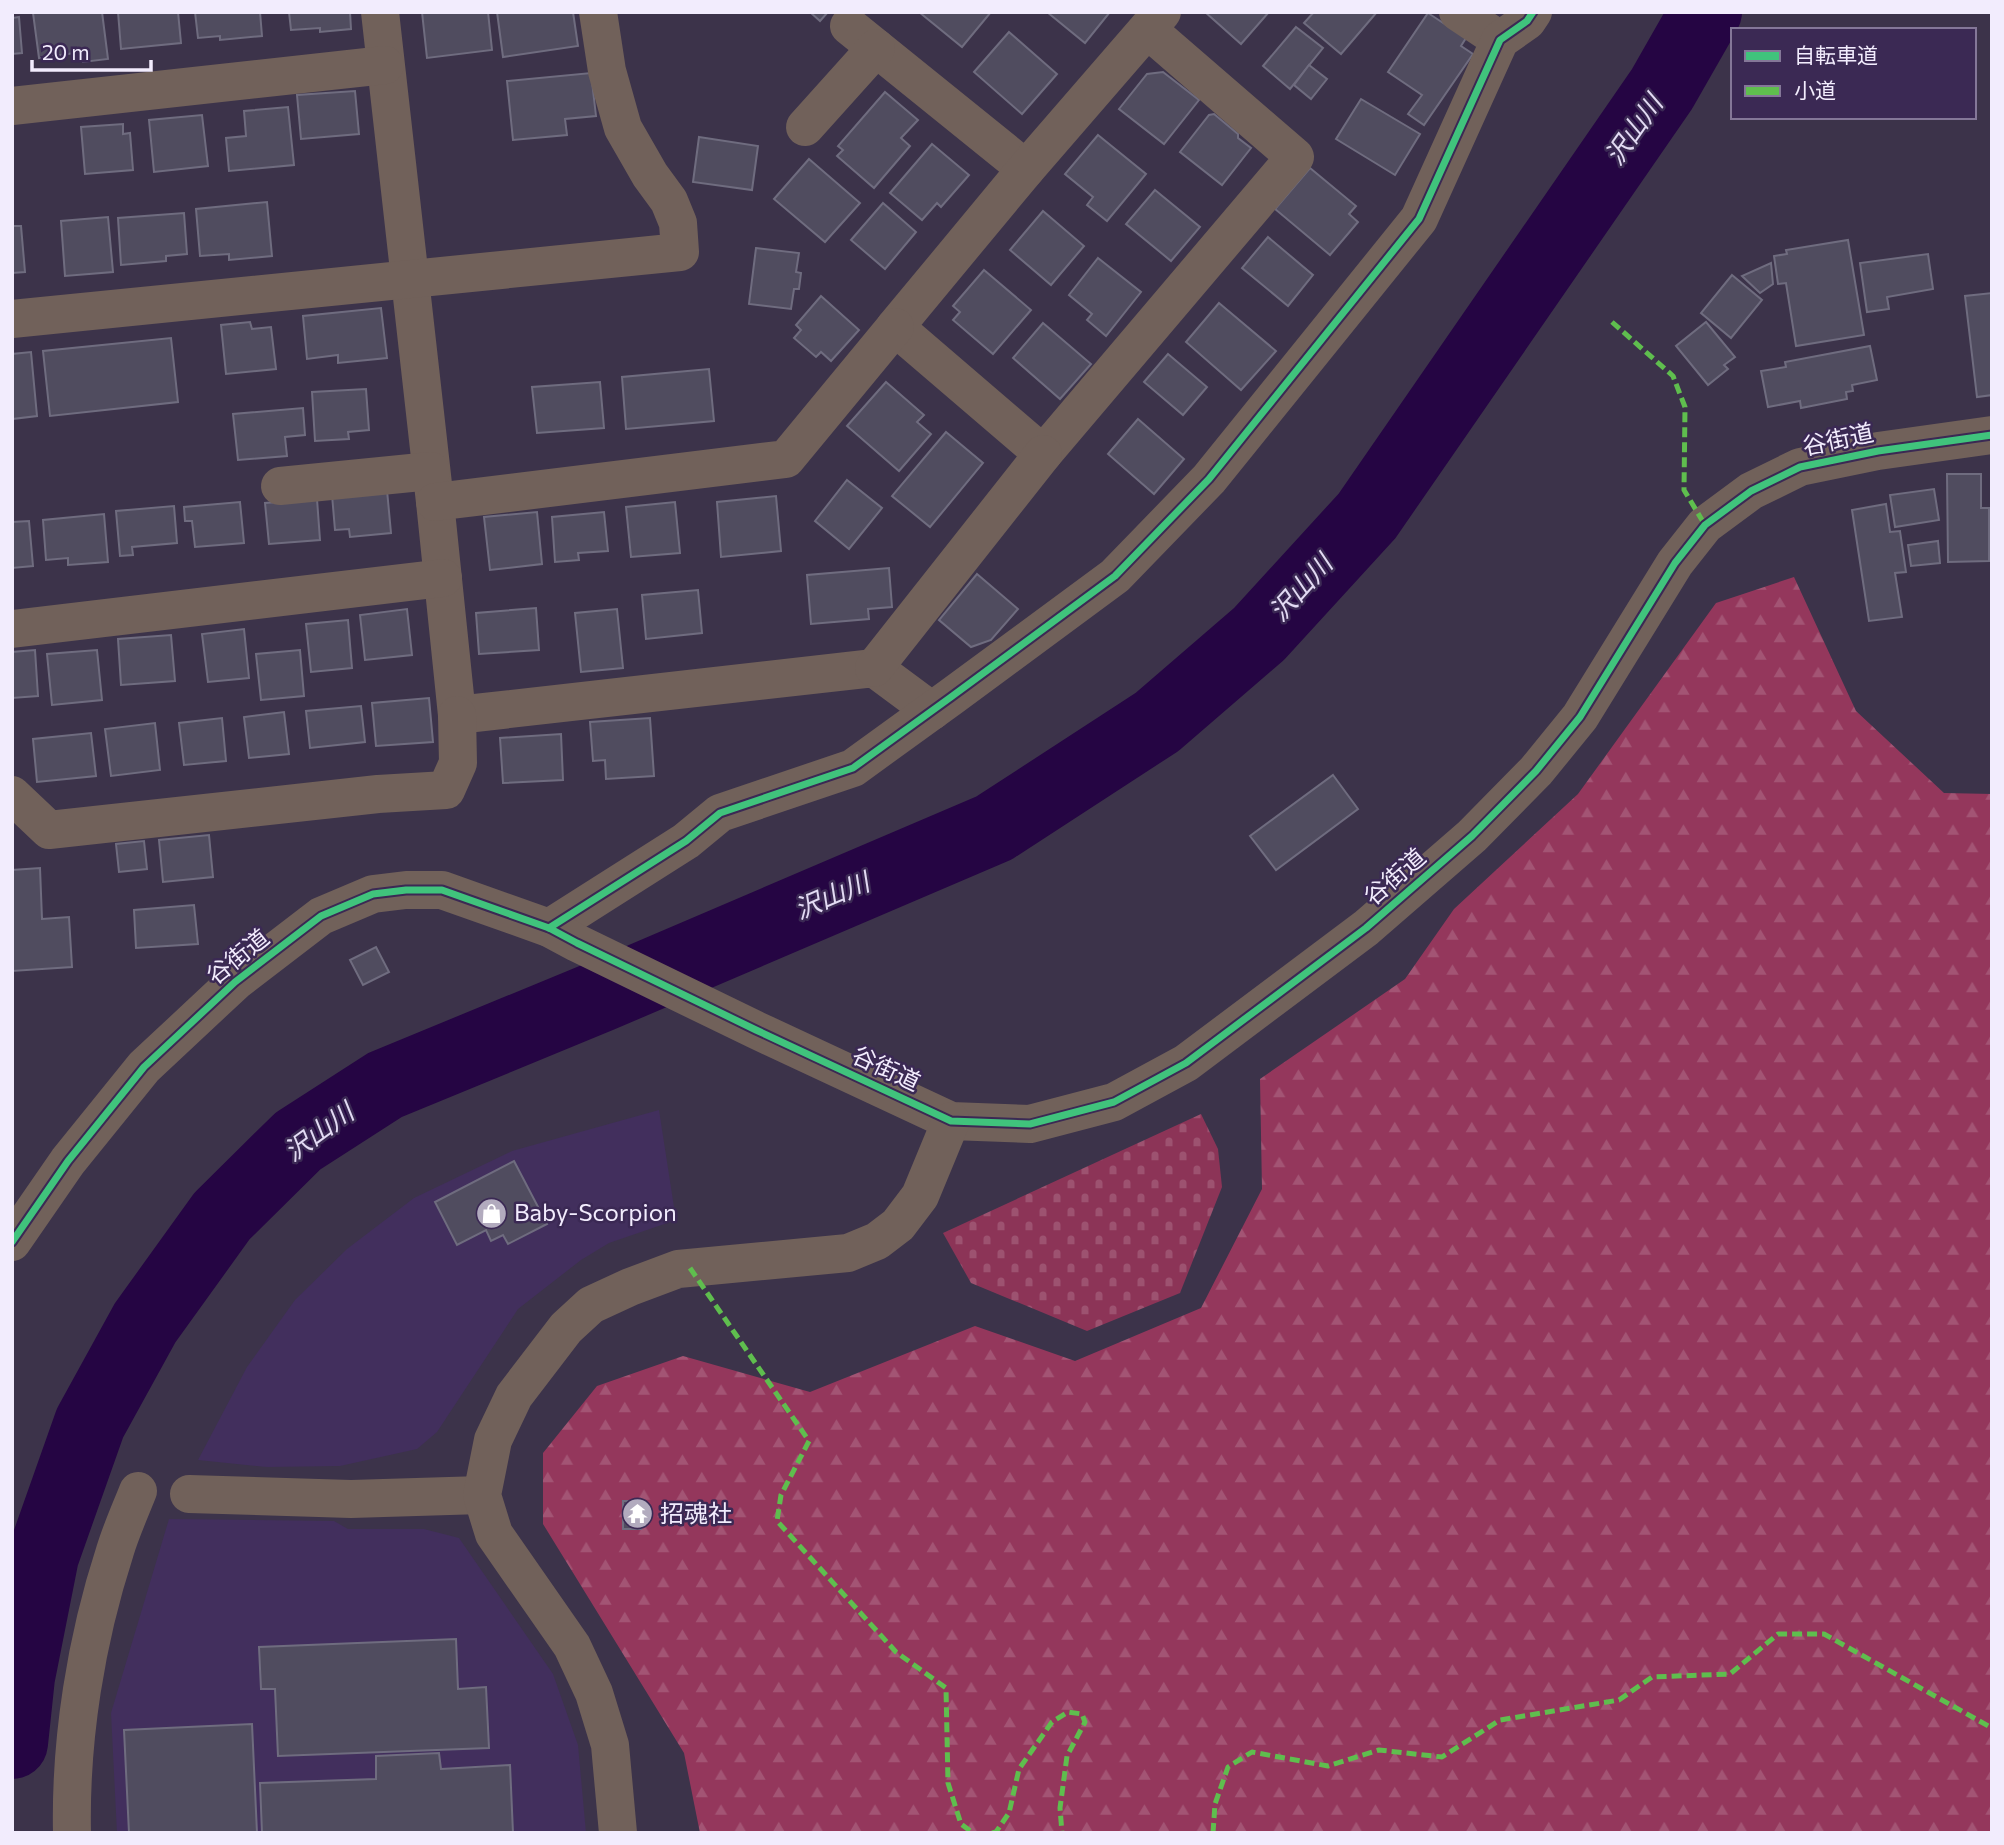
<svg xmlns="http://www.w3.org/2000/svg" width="2004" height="1845" font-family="Commissioner,'Noto Sans JP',sans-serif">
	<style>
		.built { fill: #422f5d }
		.forest { fill: url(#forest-firs) }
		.cemetery { fill: url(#cemetery-stones) }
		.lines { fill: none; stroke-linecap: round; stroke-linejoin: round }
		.river { stroke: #250543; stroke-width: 72 }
		.building { fill: #504c5f; stroke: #6f6c7f; stroke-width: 2 }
		.minor { stroke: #71615a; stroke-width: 38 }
		.quiet { stroke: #5fbe4e; stroke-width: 5; stroke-dasharray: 10 5; stroke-linecap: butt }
		.cycleway-casing { stroke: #3b2954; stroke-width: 11 }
		.cycleway { stroke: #40c37c; stroke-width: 7 }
		.labels { text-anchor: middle; stroke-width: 5; stroke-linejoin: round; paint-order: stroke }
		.street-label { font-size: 24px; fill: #f2ecfd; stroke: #3b2954 }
		.poi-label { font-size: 24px; fill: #f2ecfd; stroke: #3b2954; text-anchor: start }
		.water-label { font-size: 26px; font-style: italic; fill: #e3dbf4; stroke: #3b2954 }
	</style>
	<defs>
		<pattern id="forest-firs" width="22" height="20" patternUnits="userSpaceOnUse" patternTransform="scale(1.75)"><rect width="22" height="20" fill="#94375c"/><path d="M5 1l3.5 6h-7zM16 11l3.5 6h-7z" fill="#a35474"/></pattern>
		<pattern id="cemetery-stones" width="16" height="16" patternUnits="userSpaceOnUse" patternTransform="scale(1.75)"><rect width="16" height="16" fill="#8c3457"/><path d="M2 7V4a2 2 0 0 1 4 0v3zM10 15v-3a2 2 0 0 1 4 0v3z" fill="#9d5270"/></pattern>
	</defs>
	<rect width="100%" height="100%" fill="#3c334a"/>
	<g class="built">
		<path d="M 659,1110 L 676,1220 L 609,1243 L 581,1260 L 518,1309 L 437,1432 L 417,1449 L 340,1466 L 267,1467 L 198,1460 L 247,1367 L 295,1300 L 347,1249 L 414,1198 L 512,1151 Z"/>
		<path d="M 169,1519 L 334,1521 L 348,1529 L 424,1529 L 459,1538 L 553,1674 L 578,1745 L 586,1833 L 117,1833 L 111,1713 Z"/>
	</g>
	<path class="forest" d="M 1794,577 L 1856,711 L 1944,793 L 1992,794 L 1992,1833 L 700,1833 L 684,1753 L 543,1524 L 543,1453 L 597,1386 L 683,1356 L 810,1392 L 975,1326 L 1075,1361 L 1201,1308 L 1262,1189 L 1260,1079 L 1405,979 L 1454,909 L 1578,794 L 1716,603 Z"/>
	<path class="cemetery" d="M 1201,1114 L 1218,1149 L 1222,1187 L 1180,1293 L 1087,1331 L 971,1283 L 943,1233 Z"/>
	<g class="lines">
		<path class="river" d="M 12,1743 L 19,1677 L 43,1556 L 90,1423 L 145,1323 L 222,1216 L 298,1141 L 385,1085 L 601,996 L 994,828 L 1157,722 L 1259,634 L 1367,516 L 1662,89 L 1706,12"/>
	</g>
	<g class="building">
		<path d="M 102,12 L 108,59 L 83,62 L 82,52 L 39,58 L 33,13 Z"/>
		<path d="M 118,12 L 178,12 L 181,43 L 121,49 Z"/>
		<path d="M 195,12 L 260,12 L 262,36 L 220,40 L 220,36 L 198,38 Z"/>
		<path d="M 289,12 L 350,12 L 351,29 L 320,32 L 320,28 L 291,30 Z"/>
		<path d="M 422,12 L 488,12 L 492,50 L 427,58 Z"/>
		<path d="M 497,12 L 573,12 L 578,46 L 503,57 Z"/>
		<path d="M 810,12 L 828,12 L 820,21 Z"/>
		<path d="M 919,12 L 991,12 L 962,47 Z"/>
		<path d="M 1047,12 L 1110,12 L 1085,43 Z"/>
		<path d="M 1205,12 L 1269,12 L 1241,44 Z"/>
		<path d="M 1314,12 L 1377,12 L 1341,54 L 1304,23 Z"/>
		<path d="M 1428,13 L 1466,38 L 1461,46 L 1473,54 L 1424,125 L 1408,114 L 1422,95 L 1388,72 Z"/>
		<path d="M 19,17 L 22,53 L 12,54 L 12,18 Z"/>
		<path d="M 1296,27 L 1323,48 L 1290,89 L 1263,66 Z"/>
		<path d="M 1009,32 L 1057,74 L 1022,114 L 974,72 Z"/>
		<path d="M 1309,65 L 1327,79 L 1311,99 L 1294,85 Z"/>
		<path d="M 1163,72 L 1199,100 L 1164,144 L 1119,109 L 1147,74 Z"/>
		<path d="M 591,73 L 596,116 L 565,119 L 567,135 L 513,140 L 507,81 Z"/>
		<path d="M 355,91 L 359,134 L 301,139 L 297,95 Z"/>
		<path d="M 885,92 L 918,120 L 901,138 L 910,146 L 874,188 L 837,156 L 843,150 L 838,146 Z"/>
		<path d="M 1361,99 L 1420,134 L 1395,175 L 1336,139 Z"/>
		<path d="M 288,107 L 294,165 L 229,171 L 226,138 L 246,136 L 244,111 Z"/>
		<path d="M 1214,114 L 1238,134 L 1238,138 L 1251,148 L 1222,185 L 1180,152 L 1209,115 Z"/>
		<path d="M 202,115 L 208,166 L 154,172 L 149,120 Z"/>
		<path d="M 123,124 L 123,134 L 130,133 L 133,170 L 85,174 L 81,127 Z"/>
		<path d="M 1098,135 L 1146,174 L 1107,221 L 1087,205 L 1093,197 L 1065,174 Z"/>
		<path d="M 699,137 L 758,146 L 752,190 L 693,182 Z"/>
		<path d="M 932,144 L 969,175 L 941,207 L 937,203 L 922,220 L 890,193 Z"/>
		<path d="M 809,159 L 860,203 L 825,242 L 774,199 Z"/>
		<path d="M 1310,168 L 1356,206 L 1349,214 L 1358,222 L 1330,255 L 1275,209 Z"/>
		<path d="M 1155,190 L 1200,227 L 1171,261 L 1126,224 Z"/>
		<path d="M 267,202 L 272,256 L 229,260 L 229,254 L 200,256 L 196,209 Z"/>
		<path d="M 883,203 L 916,232 L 885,269 L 851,240 Z"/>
		<path d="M 1043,211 L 1084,246 L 1051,285 L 1010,250 Z"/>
		<path d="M 184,213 L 187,254 L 166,256 L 166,261 L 121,265 L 118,218 Z"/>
		<path d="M 108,217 L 113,272 L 65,276 L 61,221 Z"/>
		<path d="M 12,226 L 21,226 L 25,272 L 12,273 Z"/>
		<path d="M 1268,237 L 1313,275 L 1288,306 L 1242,268 Z"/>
		<path d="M 1848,240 L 1864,335 L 1796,346 L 1786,283 L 1778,284 L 1774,256 L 1787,254 L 1786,250 Z"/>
		<path d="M 756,248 L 799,253 L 796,272 L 801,273 L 799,289 L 794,289 L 791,309 L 749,304 Z"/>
		<path d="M 1928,254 L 1933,289 L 1887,297 L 1889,309 L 1867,312 L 1860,263 Z"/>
		<path d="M 1098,258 L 1141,292 L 1106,336 L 1087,320 L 1092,314 L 1069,295 Z"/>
		<path d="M 1771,263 L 1773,284 L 1760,293 L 1742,276 Z"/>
		<path d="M 984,270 L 1031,310 L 993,354 L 953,320 L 960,312 L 953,306 Z"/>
		<path d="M 1732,275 L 1762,300 L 1731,338 L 1701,313 Z"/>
		<path d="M 1992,293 L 1992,395 L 1977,397 L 1965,296 Z"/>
		<path d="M 821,296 L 859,330 L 831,361 L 821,352 L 816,357 L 794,338 L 801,330 L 796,325 Z"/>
		<path d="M 1219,303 L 1276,351 L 1241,390 L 1186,342 Z"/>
		<path d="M 381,308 L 387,358 L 338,363 L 338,355 L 307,359 L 303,316 Z"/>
		<path d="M 250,322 L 252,329 L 271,327 L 276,369 L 226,374 L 221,325 Z"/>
		<path d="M 1706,322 L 1735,357 L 1724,365 L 1728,369 L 1708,385 L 1676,346 Z"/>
		<path d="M 1043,323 L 1091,364 L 1060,399 L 1013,358 Z"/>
		<path d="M 171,338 L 178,402 L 50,416 L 43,351 Z"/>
		<path d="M 1870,346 L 1877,380 L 1852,385 L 1853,391 L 1846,392 L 1847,399 L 1801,408 L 1800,401 L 1768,407 L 1761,371 L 1786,367 L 1785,362 Z"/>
		<path d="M 31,352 L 37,416 L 12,419 L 12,354 Z"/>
		<path d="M 1168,354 L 1207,387 L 1183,415 L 1144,382 Z"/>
		<path d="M 709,369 L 714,421 L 626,429 L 622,377 Z"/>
		<path d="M 600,382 L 604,428 L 537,433 L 532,387 Z"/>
		<path d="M 886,382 L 924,415 L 917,422 L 931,434 L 899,471 L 847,426 Z"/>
		<path d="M 366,389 L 369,430 L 348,432 L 349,439 L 315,441 L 312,392 Z"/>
		<path d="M 303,408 L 305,435 L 285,437 L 287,456 L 238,460 L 233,414 Z"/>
		<path d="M 1138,419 L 1184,459 L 1154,494 L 1108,454 Z"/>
		<path d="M 946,432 L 983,463 L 930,527 L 892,496 Z"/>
		<path d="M 1947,474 L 1981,474 L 1981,508 L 1989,508 L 1989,561 L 1948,562 Z"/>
		<path d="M 847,480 L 882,508 L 849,549 L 815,521 Z"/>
		<path d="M 1934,489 L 1939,520 L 1895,527 L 1890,495 Z"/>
		<path d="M 387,490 L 391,533 L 350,537 L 349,529 L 335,530 L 332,495 Z"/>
		<path d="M 776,496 L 781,551 L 721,557 L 717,502 Z"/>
		<path d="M 317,499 L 320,540 L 269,544 L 265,503 Z"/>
		<path d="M 240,502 L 244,543 L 195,547 L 192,521 L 185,521 L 184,507 Z"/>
		<path d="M 675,502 L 680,553 L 631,557 L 626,507 Z"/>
		<path d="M 1886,504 L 1890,532 L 1900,531 L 1906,572 L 1895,573 L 1902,617 L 1869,621 L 1852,510 Z"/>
		<path d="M 174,506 L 177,543 L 132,547 L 133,555 L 120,556 L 116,511 Z"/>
		<path d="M 537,512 L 542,564 L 490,570 L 484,517 Z"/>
		<path d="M 604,512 L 608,551 L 578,553 L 579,560 L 555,562 L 552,517 Z"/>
		<path d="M 104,514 L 108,562 L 68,565 L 68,558 L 46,560 L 43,520 Z"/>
		<path d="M 29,521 L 33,566 L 12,568 L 12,522 Z"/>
		<path d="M 1938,541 L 1940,563 L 1911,566 L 1908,545 Z"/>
		<path d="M 889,568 L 892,607 L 868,609 L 869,619 L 811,624 L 807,575 Z"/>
		<path d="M 977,574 L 1018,609 L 991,640 L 971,647 L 939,620 Z"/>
		<path d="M 698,590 L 702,633 L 646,639 L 642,595 Z"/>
		<path d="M 536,608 L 539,650 L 479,654 L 476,613 Z"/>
		<path d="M 407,609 L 412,655 L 365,660 L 360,615 Z"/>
		<path d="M 617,609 L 623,668 L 581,672 L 575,613 Z"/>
		<path d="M 348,620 L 352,668 L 311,672 L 306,624 Z"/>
		<path d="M 244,629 L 249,678 L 208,682 L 202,634 Z"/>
		<path d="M 171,635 L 175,681 L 121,685 L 118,639 Z"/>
		<path d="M 35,650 L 38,696 L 12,698 L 12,652 Z"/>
		<path d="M 97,650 L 102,700 L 52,705 L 47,654 Z"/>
		<path d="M 300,650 L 304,696 L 261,700 L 256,654 Z"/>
		<path d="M 429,698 L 433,742 L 376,746 L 372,703 Z"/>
		<path d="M 361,706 L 365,742 L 310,748 L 306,711 Z"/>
		<path d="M 284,712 L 289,754 L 249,758 L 244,717 Z"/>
		<path d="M 222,718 L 226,761 L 184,765 L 179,723 Z"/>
		<path d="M 650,718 L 654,776 L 606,779 L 605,760 L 593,761 L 590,722 Z"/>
		<path d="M 155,723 L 160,770 L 111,776 L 105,729 Z"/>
		<path d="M 91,733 L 96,776 L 37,782 L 33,739 Z"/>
		<path d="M 561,734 L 563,780 L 503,783 L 500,738 Z"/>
		<path d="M 1333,775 L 1358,809 L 1276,870 L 1250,836 Z"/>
		<path d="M 209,835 L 213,877 L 163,882 L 159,840 Z"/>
		<path d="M 144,841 L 147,869 L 119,872 L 116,844 Z"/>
		<path d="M 40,868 L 42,919 L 69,917 L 72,967 L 12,971 L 12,870 Z"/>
		<path d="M 194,905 L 198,944 L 136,948 L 134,910 Z"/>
		<path d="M 376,947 L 389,972 L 363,985 L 350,960 Z"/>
		<path d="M 514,1161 L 547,1224 L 508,1244 L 503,1235 L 491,1241 L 486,1230 L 457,1245 L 435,1202 Z"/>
		<path d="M 623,1501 L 640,1501 L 640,1509 L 651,1509 L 651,1519 L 641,1520 L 641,1529 L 623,1529 Z"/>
		<path d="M 456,1639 L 458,1689 L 486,1687 L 489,1748 L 278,1756 L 275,1689 L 261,1689 L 259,1647 Z"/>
		<path d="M 252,1724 L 257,1833 L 129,1833 L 124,1730 Z"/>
		<path d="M 439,1753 L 441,1769 L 510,1765 L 513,1833 L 262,1833 L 260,1783 L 376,1779 L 376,1756 Z"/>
	</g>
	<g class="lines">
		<g class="minor">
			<path d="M 380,12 L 435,502 L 457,715 L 874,668 L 932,711"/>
			<path d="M 1458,12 L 1500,40"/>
			<path d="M 849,26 L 1026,169"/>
			<path d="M 1148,30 L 1295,157 L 1043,454 L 895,327 L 1026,169 L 1162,12"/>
			<path d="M 12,106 L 385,65"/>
			<path d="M 805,127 L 876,48"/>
			<path d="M 12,319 L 680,252 L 678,223 L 669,201 L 650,175 L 623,128 L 607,71 L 598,12"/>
			<path d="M 280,486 L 431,471"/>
			<path d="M 435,502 L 786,459 L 895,327"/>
			<path d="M 12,629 L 443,578"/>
			<path d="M 874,668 L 1043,454"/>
			<path d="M 12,795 L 49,830 L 378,794 L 446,790 L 458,763 L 457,715"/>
			<path d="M 549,928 L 686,841 L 720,813 L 853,768 L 951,697 L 1115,576 L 1209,479 L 1419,219 L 1500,40 L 1527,21 L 1533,12"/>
			<path d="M 12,1242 L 68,1161 L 144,1067 L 235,982 L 321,916 L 373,894 L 406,890 L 442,890 L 549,928 L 577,943 L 756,1030 L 951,1121 L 1030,1124 L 1114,1102 L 1186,1063 L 1366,928 L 1472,836 L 1536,771 L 1580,717 L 1675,563 L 1705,525 L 1751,491 L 1800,467 L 1878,451 L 1992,435"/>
			<path d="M 189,1494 L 351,1499 L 482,1495"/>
			<path d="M 72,1833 C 70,1739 86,1640 115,1551 C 121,1531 130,1511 138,1491"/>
			<path d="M 618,1833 L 610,1745 L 594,1693 L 572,1646 L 494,1534 L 482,1495 L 493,1440 L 514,1396 L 566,1328 L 591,1305 L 630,1287 L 678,1269 L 848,1253 L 877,1241 L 898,1225 L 920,1196 L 951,1121"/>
		</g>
		<g class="quiet">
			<path d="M 1612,322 L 1673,376 L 1685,407 L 1684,490 L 1705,525"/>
			<path d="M 690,1268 L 809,1441 L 781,1495 L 777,1521 L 896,1652 L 946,1688 L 948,1783 L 961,1824 L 973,1833"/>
			<path d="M 992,1833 L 996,1832 L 1009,1813 L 1019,1769 L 1052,1722 L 1068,1712 L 1082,1714 L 1085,1722 L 1067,1756 L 1060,1808 L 1062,1833"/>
			<path d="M 1213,1833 L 1215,1804 L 1228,1767 L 1252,1752 L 1328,1766 L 1379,1750 L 1442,1757 L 1500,1720 L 1619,1700 L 1652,1677 L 1730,1674 L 1778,1634 L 1824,1634 L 1992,1728"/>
		</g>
		<defs>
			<g id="cycleway">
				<path d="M 549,928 L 686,841 L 720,813 L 853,768 L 951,697 L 1115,576 L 1209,479 L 1419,219 L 1500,40 L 1527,21 L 1533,12"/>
				<path d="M 12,1242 L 68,1161 L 144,1067 L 235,982 L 321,916 L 373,894 L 406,890 L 442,890 L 549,928 L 577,943 L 756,1030 L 951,1121 L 1030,1124 L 1114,1102 L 1186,1063 L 1366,928 L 1472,836 L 1536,771 L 1580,717 L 1675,563 L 1705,525 L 1751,491 L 1800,467 L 1878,451 L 1992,435"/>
			</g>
		</defs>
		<use href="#cycleway" class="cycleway-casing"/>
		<use href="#cycleway" class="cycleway"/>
	</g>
	<defs>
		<symbol id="shop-disc" viewBox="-11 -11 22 22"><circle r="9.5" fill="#b2abbe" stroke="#3b2954"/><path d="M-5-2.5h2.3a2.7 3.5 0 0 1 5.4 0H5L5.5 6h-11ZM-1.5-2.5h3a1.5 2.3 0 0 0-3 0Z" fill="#fff"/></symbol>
		<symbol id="temple-disc" viewBox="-11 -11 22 22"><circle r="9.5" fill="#b2abbe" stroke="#3b2954"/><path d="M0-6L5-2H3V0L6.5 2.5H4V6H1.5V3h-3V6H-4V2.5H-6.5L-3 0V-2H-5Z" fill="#fff"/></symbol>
	</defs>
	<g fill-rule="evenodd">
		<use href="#shop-disc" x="474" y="1196" width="35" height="35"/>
		<use href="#temple-disc" x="620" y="1496" width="35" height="35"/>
	</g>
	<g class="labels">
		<g class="street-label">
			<text transform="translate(1838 440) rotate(-12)" y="8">谷街道</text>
			<text transform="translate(1395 877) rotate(-41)" y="8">谷街道</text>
			<text transform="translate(238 957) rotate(-39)" y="8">谷街道</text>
			<text transform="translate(886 1069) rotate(25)" y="8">谷街道</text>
		</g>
		<g class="poi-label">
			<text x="514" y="1221">Baby-Scorpion</text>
			<text x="660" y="1522">招魂社</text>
		</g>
		<g class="water-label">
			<text transform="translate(1634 130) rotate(-55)" y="9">沢山川</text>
			<text transform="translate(1301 588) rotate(-48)" y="9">沢山川</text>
			<text transform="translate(832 896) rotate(-23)" y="9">沢山川</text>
			<text transform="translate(319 1132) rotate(-36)" y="9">沢山川</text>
		</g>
	</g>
	<rect width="2004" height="1845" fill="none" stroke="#f2ecfd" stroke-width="28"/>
	<rect x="1731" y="28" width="245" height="91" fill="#3b2954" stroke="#847798" stroke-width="2"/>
	<rect x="1745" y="51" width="35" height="10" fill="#40c37c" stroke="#847798" stroke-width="2"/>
	<text x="1794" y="63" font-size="21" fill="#f2ecfd">自転車道</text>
	<rect x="1745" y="86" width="35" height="10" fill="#5fbe4e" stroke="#847798" stroke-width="2"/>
	<text x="1794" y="98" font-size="21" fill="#f2ecfd">小道</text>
	<path d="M32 60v10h119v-10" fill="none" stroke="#f2ecfd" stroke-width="3.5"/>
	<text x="42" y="60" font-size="21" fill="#f2ecfd" stroke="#3b2954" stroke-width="5" paint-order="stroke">20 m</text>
</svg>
